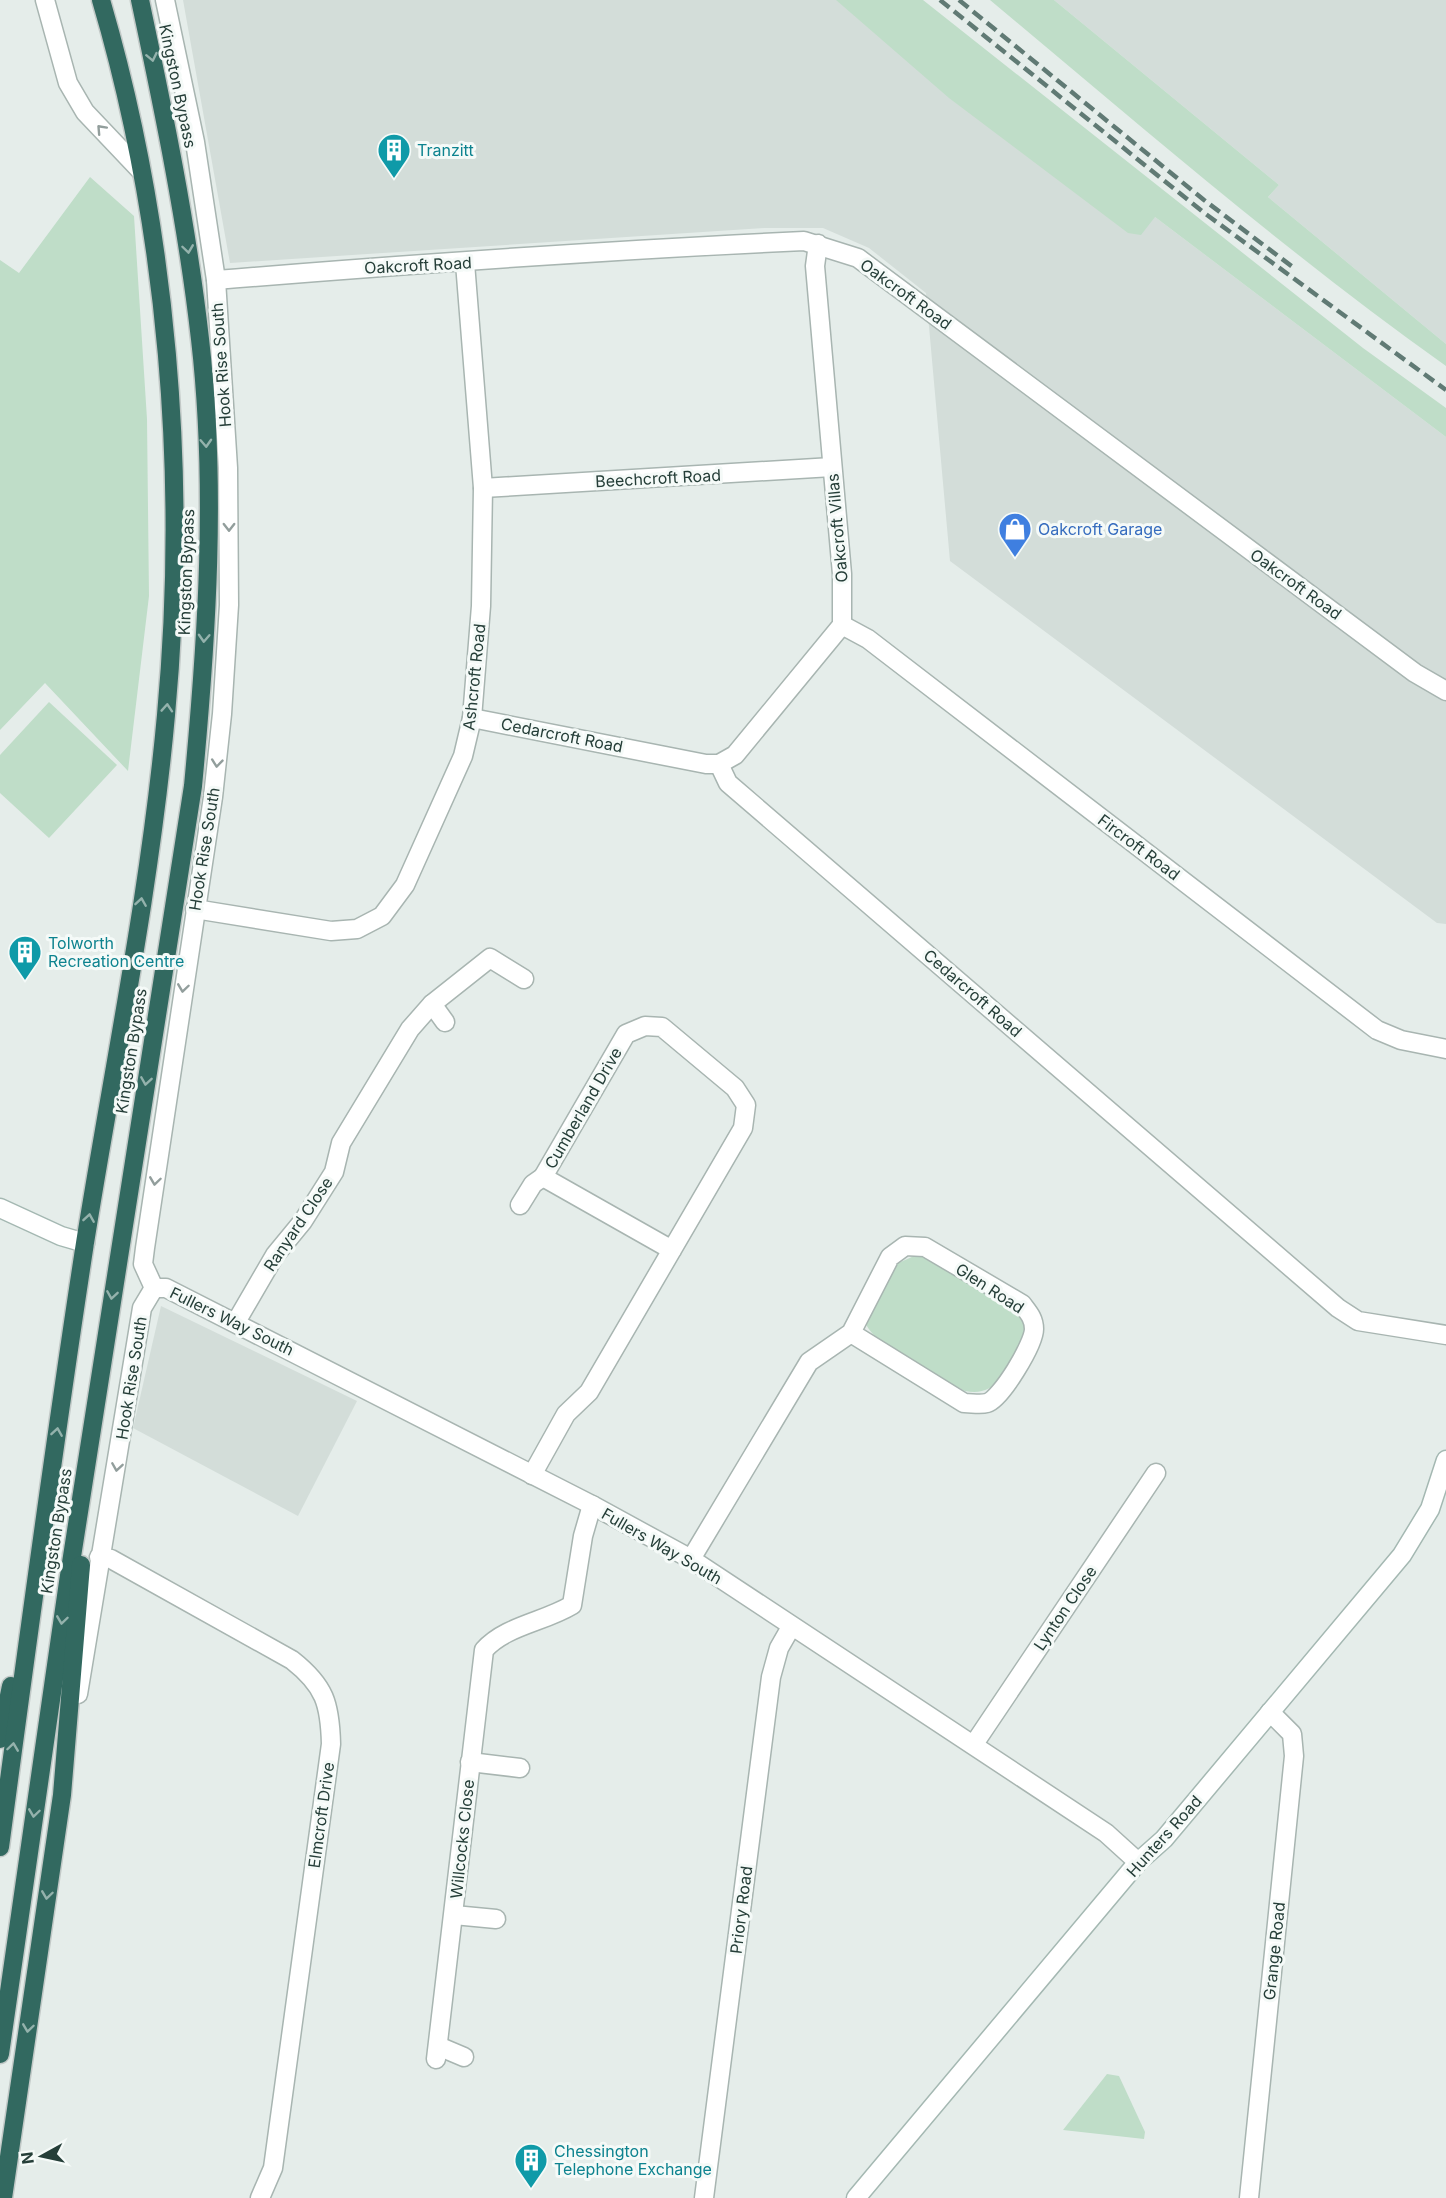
<svg xmlns="http://www.w3.org/2000/svg" width="1446" height="2198" font-family="Inter,sans-serif">
	<style>
		.built { fill: #d3ddd9 }
		.green { fill: #bfddc8 }
		.lines { fill: none; stroke-linecap: round; stroke-linejoin: round }
		.street-casing { stroke: #a8b5b1; stroke-width: 21 }
		.secondary-casing { stroke: #a4b8b2; stroke-width: 21 }
		.highway-casing { stroke: #c2c9c7; stroke-width: 21 }
		.street { stroke: #fff; stroke-width: 18 }
		.secondary { stroke: #fff; stroke-width: 18 }
		.highway { stroke: #326960; stroke-width: 18 }
		.rail { stroke: #607a74; stroke-width: 4.5; stroke-dasharray: 12 6; stroke-linecap: butt }
		.oneway { stroke: #94b2ac }
		.oneway2 { stroke: #929e9c }
		.labels { text-anchor: middle; stroke-width: 6; stroke-linejoin: round; paint-order: stroke }
		.street-label { font-size: 16px; fill: #253e38; stroke: #f5faf8 }
		.culture-label { font-size: 16px; fill: #0d838f; stroke: #f5faf8; text-anchor: start }
		.shop-label { font-size: 16px; fill: #366cbe; stroke: #f5faf8; text-anchor: start }
	</style>
	<rect width="100%" height="100%" fill="#e5edea"/>
	<g class="built">
		<path d="M 183,0 L 868,0 L 1446,437 L 1446,924 L 1437,923 L 950,561 L 926,293 L 869,248 L 823,228 L 764,228 L 230,263 Z"/>
		<path d="M 1054,0 L 1446,0 L 1446,344 L 1268,197 L 1279,185 Z"/>
		<path d="M 161,1306 L 357,1401 L 298,1516 L 133,1428 Z"/>
	</g>
	<g class="green">
		<path d="M 836,0 L 923,0 L 1363,348 L 1446,408 L 1446,437 L 1155,217 L 1141,235 L 1128,233 L 949,98 Z"/>
		<path d="M 990,0 L 1054,0 L 1279,185 L 1268,197 L 1446,344 L 1446,366 C 1287,253 1140,125 990,0 Z"/>
		<path d="M 90,177 L 134,216 L 147,419 L 149,596 L 128,771 L 45,683 L 0,730 L 0,260 L 19,273 Z"/>
		<path d="M 49,702 L 117,765 L 49,838 L 0,793 L 0,755 Z"/>
		<path d="M 914,1256 L 921,1256 L 1020,1313 L 1027,1336 C 1012,1361 1000,1399 965,1391 C 942,1378 870,1345 865,1321 L 894,1265 Z"/>
		<path d="M 1107,2074 L 1119,2076 L 1145,2132 L 1144,2139 L 1063,2130 Z"/>
	</g>
	<g class="lines">
		<defs>
			<g id="street">
				<path d="M 45,0 L 68,83 L 85,112 L 141,171"/>
				<path d="M 216,280 C 412,264 608,250 804,241 L 858,258 L 1415,673 L 1446,691"/>
				<path d="M 483,488 L 832,467"/>
				<path d="M 842,625 L 868,639 L 1377,1030 L 1401,1040 L 1446,1049"/>
				<path d="M 472,718 L 706,764 L 719,764 L 735,755 L 842,625 L 842,574 L 815,266 L 818,244"/>
				<path d="M 719,764 L 728,783 L 1338,1308 L 1358,1321 L 1446,1335"/>
				<path d="M 195,909 L 331,931 L 357,929 L 382,916 L 405,885 L 463,756 L 472,718 L 481,606 L 483,488 L 465,263"/>
				<path d="M 432,1004 L 445,1022"/>
				<path d="M 520,1205 L 533,1184 L 543,1177"/>
				<path d="M 154,1288 L 143,1264 L 145,1248 L 213,797 L 222,714 L 229,605 L 228,468 L 216,280 L 195,142 L 165,0"/>
				<path d="M 154,1288 L 166,1288 L 592,1505 L 691,1559 L 1106,1833 L 1138,1862"/>
				<path d="M 236,1322 L 275,1255 L 303,1221 L 334,1172 L 341,1143 L 410,1029 L 432,1004 L 490,958 L 524,979"/>
				<path d="M 532,1475 L 566,1414 L 589,1392 L 743,1128 L 746,1105 L 735,1088 L 662,1027 L 645,1026 L 626,1034 L 543,1177 L 672,1250"/>
				<path d="M 99,1557 L 111,1559 L 292,1660 C 325,1686 330,1704 331,1744 L 273,2168 L 260,2198"/>
				<path d="M 691,1559 L 809,1362 L 851,1333 L 890,1257 L 905,1246 L 925,1247 L 1022,1304 C 1028,1312 1034,1318 1034,1329 C 1034,1344 1001,1399 987,1403 C 980,1405 972,1403 964,1403 L 851,1333"/>
				<path d="M 78,1694 L 142,1308 L 154,1288"/>
				<path d="M 974,1744 L 1156,1473"/>
				<path d="M 470,1762 L 520,1768"/>
				<path d="M 454,1915 L 496,1919"/>
				<path d="M 438,2046 L 464,2057"/>
				<path d="M 436,2059 L 484,1650 C 505,1626 544,1622 572,1605 L 583,1536 L 592,1505"/>
				<path d="M 704,2198 L 771,1677 L 779,1648 L 791,1627"/>
				<path d="M 1249,2198 L 1294,1756 L 1292,1734 L 1270,1712"/>
			</g>
			<g id="secondary">
				<path d="M 0,1208 L 61,1236 L 85,1243"/>
				<path d="M 856,2198 L 1138,1862 L 1164,1839 L 1402,1555 L 1430,1509 L 1446,1460"/>
			</g>
			<g id="highway">
				<path d="M 0,1739 L 11,1686"/>
				<path d="M 0,1847 C 27,1645 54,1444 85,1243 C 113,1068 150,892 166,715 C 188,478 168,228 101,0"/>
				<path d="M 0,2054 L 68,1582 L 193,786 C 207,638 217,487 200,339 C 187,224 164,113 140,0"/>
				<path d="M 3,2198 L 62,1795 L 81,1565"/>
			</g>
		</defs>
		<use href="#street" class="street-casing"/>
		<use href="#secondary" class="secondary-casing"/>
		<use href="#highway" class="highway-casing"/>
		<use href="#street" class="street"/>
		<use href="#secondary" class="secondary"/>
		<use href="#highway" class="highway"/>
		<g class="rail">
			<path d="M 940,0 L 1203,212 L 1446,390"/>
			<path d="M 959,0 L 1204,200 L 1294,268"/>
		</g>
	</g>
	<defs><path id="oneway-chevron" d="M-2-3.5L2.5 0L-2 3.5" fill="none" stroke-width="1.6" stroke-linecap="round" stroke-linejoin="round" transform="scale(1.5)"/></defs>
	<g class="oneway">
		<use href="#oneway-chevron" transform="translate(152 57) rotate(78)"/>
		<use href="#oneway-chevron" transform="translate(188 249) rotate(82)"/>
		<use href="#oneway-chevron" transform="translate(206 443) rotate(87)"/>
		<use href="#oneway-chevron" transform="translate(204 638) rotate(93)"/>
		<use href="#oneway-chevron" transform="translate(167 708) rotate(-86)"/>
		<use href="#oneway-chevron" transform="translate(141 902) rotate(-81)"/>
		<use href="#oneway-chevron" transform="translate(146 1081) rotate(99)"/>
		<use href="#oneway-chevron" transform="translate(89 1218) rotate(-81)"/>
		<use href="#oneway-chevron" transform="translate(112 1295) rotate(99)"/>
		<use href="#oneway-chevron" transform="translate(57 1432) rotate(-81)"/>
		<use href="#oneway-chevron" transform="translate(62 1620) rotate(98)"/>
		<use href="#oneway-chevron" transform="translate(13 1747) rotate(-82)"/>
		<use href="#oneway-chevron" transform="translate(34 1813) rotate(98)"/>
		<use href="#oneway-chevron" transform="translate(47 1895) rotate(98)"/>
		<use href="#oneway-chevron" transform="translate(28 2028) rotate(98)"/>
	</g>
	<g class="oneway2">
		<use href="#oneway-chevron" transform="translate(101 129) rotate(-133)"/>
		<use href="#oneway-chevron" transform="translate(229 527) rotate(90)"/>
		<use href="#oneway-chevron" transform="translate(217 763) rotate(96)"/>
		<use href="#oneway-chevron" transform="translate(183 988) rotate(98)"/>
		<use href="#oneway-chevron" transform="translate(155 1181) rotate(98)"/>
		<use href="#oneway-chevron" transform="translate(117 1467) rotate(99)"/>
	</g>
	<defs>
		<symbol id="building-pin" viewBox="-11 -11 22 30"><path d="M0 17L-7.5 6A9.5 9.5 0 1 1 7.5 6Z" fill="#0f9aa8" stroke="#f5faf8"/><path d="M-4-6H4V6H1V3H-1V6H-4ZM-2.5-4.3h1.7v1.8h-1.7ZM.8-4.3h1.7v1.8H.8ZM-2.5-1h1.7V.8h-1.7ZM.8-1h1.7V.8H.8Z" fill="#fff"/></symbol>
		<symbol id="shop-pin" viewBox="-11 -11 22 30"><path d="M0 17L-7.5 6A9.5 9.5 0 1 1 7.5 6Z" fill="#3f7fe0" stroke="#f5faf8"/><path d="M-5-2.5h2.3a2.7 3.5 0 0 1 5.4 0H5L5.5 6h-11ZM-1.5-2.5h3a1.5 2.3 0 0 0-3 0Z" fill="#fff"/></symbol>
	</defs>
	<g fill-rule="evenodd">
		<use href="#building-pin" x="375" y="131" width="38" height="52"/>
		<use href="#shop-pin" x="996" y="510" width="38" height="52"/>
		<use href="#building-pin" x="6" y="933" width="38" height="52"/>
		<use href="#building-pin" x="512" y="2141" width="38" height="52"/>
	</g>
	<g class="labels">
		<g class="street-label">
			<text transform="translate(178 86) rotate(78)" y="6">Kingston Bypass</text>
			<text transform="translate(418 265) rotate(-3)" y="6">Oakcroft Road</text>
			<text transform="translate(906 294) rotate(36)" y="6">Oakcroft Road</text>
			<text transform="translate(221 365) rotate(-94)" y="6">Hook Rise South</text>
			<text transform="translate(658 478) rotate(-3)" y="6">Beechcroft Road</text>
			<text transform="translate(837 528) rotate(-95)" y="6">Oakcroft Villas</text>
			<text transform="translate(186 572) rotate(-88)" y="6">Kingston Bypass</text>
			<text transform="translate(1296 584) rotate(36)" y="6">Oakcroft Road</text>
			<text transform="translate(474 677) rotate(-84)" y="6">Ashcroft Road</text>
			<text transform="translate(562 735) rotate(11)" y="6">Cedarcroft Road</text>
			<text transform="translate(1139 847) rotate(37)" y="6">Fircroft Road</text>
			<text transform="translate(204 849) rotate(-81)" y="6">Hook Rise South</text>
			<text transform="translate(973 993) rotate(41)" y="6">Cedarcroft Road</text>
			<text transform="translate(131 1051) rotate(-81)" y="6">Kingston Bypass</text>
			<text transform="translate(583 1108) rotate(-60)" y="6">Cumberland Drive</text>
			<text transform="translate(298 1224) rotate(-56)" y="6">Ranyard Close</text>
			<text transform="translate(990 1288) rotate(33)" y="6">Glen Road</text>
			<text transform="translate(232 1321) rotate(26)" y="6">Fullers Way South</text>
			<text transform="translate(131 1378) rotate(-81)" y="6">Hook Rise South</text>
			<text transform="translate(56 1531) rotate(-81)" y="6">Kingston Bypass</text>
			<text transform="translate(662 1546) rotate(30)" y="6">Fullers Way South</text>
			<text transform="translate(1065 1608) rotate(-56)" y="6">Lynton Close</text>
			<text transform="translate(321 1815) rotate(-82)" y="6">Elmcroft Drive</text>
			<text transform="translate(1164 1836) rotate(-48)" y="6">Hunters Road</text>
			<text transform="translate(462 1839) rotate(-84)" y="6">Willcocks Close</text>
			<text transform="translate(741 1910) rotate(-83)" y="6">Priory Road</text>
			<text transform="translate(1274 1951) rotate(-84)" y="6">Grange Road</text>
		</g>
		<g class="culture-label">
			<text x="417" y="156">Tranzitt</text>
			<text x="48" y="949">Tolworth<tspan x="48" dy="18">Recreation Centre</tspan></text>
			<text x="554" y="2157">Chessington<tspan x="554" dy="18">Telephone Exchange</tspan></text>
		</g>
		<g class="shop-label">
			<text x="1038" y="535">Oakcroft Garage</text>
		</g>
	</g>
	<g transform="translate(42 2156) rotate(262)" stroke="#f5faf8" stroke-width="4.5" paint-order="stroke">
	<path d="M0-4.5L10 22L0 15L-10 22Z" fill="#253e38"/>
	<text y="-9" font-size="16" font-weight="bold" text-anchor="middle" fill="#253e38">N</text>
	</g>
</svg>
